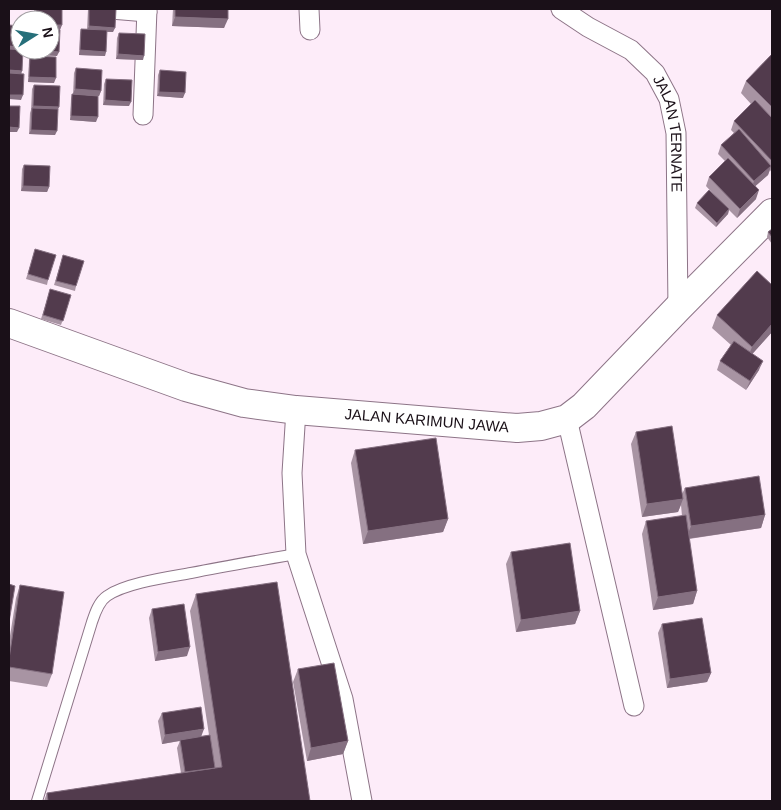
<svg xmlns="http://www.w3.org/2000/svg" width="781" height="810" font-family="Arial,sans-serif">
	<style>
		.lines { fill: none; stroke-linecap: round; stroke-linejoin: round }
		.lane-casing { stroke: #8d7487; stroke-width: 12 }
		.street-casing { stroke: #8d7487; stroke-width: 21 }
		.secondary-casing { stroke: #8d7487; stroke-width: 30 }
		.lane { stroke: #fff; stroke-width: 10 }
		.street { stroke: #fff; stroke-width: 19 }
		.secondary { stroke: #fff; stroke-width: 28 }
		.wall { fill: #a894a3 }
		.shaded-wall { fill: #857081 }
		.building { fill: #523b4d; stroke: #857081 }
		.labels { text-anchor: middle; stroke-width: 5; stroke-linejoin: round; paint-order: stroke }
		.street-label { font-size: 15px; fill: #1a1018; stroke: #fff }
	</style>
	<rect width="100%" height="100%" fill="#fdecf9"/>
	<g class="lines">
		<defs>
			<path id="lane" d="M 37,801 L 92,622 C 95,613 99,601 107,596 C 125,583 169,577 191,573 C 226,566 261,560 296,554"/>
			<g id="street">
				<path d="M 111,9 L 147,12"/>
				<path d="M 309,9 L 310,30"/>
				<path id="s1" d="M 561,9 L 588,27 L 631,50 L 655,73 L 669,99 L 676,133 L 678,308"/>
				<path d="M 143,115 L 147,9"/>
				<path d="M 296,410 L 292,473 L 296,554 L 343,699 L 362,801"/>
				<path d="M 567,419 L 634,706"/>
			</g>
			<g id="secondary">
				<path id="s2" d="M 9,323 L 186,387 L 244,403 L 296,410 L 517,428 L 541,426 L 567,419 L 584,406 L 678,308 L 772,213"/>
			</g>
		</defs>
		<use href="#lane" class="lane-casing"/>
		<use href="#street" class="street-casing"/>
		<use href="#secondary" class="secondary-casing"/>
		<use href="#lane" class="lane"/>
		<use href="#street" class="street"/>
		<use href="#secondary" class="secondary"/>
	</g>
	<g class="wall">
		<path d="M 34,9 L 62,9 L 60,30 L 50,29 L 50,20 L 34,20 Z"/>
		<path d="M 88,9 L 116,9 L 113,32 L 107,32 L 105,56 L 79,55 L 80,33 L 81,29 L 87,29 Z"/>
		<path d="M 173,9 L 228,9 L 224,28 L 172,26 Z"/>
		<path d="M 119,33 L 143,60 L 116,59 L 117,38 Z"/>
		<path d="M 772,54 L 772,173 L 770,170 L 768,175 L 755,186 L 756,199 L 737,218 L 729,210 L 728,214 L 716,227 L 695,208 L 697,203 L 716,197 L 706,186 L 709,177 L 725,161 L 718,154 L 721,145 L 734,133 L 731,130 L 734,121 L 751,104 L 741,93 L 746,81 Z"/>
		<path d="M 30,56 L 54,83 L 28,82 L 29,60 Z"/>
		<path d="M 76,68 L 101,91 L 99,96 L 73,94 L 74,73 Z"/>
		<path d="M 160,70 L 183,98 L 157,96 L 158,75 Z"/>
		<path d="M 106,79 L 129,106 L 103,105 L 104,84 Z"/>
		<path d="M 34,85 L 58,109 L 55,135 L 29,134 L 30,113 L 31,110 L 32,89 Z"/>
		<path d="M 72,94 L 96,122 L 70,120 L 71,99 Z"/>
		<path d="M 24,165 L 49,187 L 47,192 L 21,191 L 22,169 Z"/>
		<path d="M 772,229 L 772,244 L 767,237 L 768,232 Z"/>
		<path d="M 34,254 L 48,280 L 47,285 L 26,279 Z"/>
		<path d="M 62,259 L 76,286 L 75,291 L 54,285 Z"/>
		<path d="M 772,285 L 772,332 L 752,354 L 759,370 L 746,390 L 717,370 L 720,361 L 731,345 L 712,328 L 717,315 Z"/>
		<path d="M 49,294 L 71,295 L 61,325 L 41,319 Z"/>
		<path d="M 636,432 L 682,494 L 685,488 L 765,515 L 761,528 L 689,539 L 697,591 L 693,604 L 653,610 L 642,534 L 646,521 L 682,516 L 681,505 L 678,512 L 642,517 L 631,444 Z"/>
		<path d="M 355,450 L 448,519 L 443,532 L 363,544 L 351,463 Z"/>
		<path d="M 511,552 L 580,611 L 575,624 L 516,632 L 506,564 Z"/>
		<path d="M 20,585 L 52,674 L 47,687 L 9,681 L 9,642 L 16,598 Z"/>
		<path d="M 196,594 L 310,801 L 44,801 L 47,793 L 181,773 L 177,748 L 180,741 L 162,744 L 158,721 L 162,713 L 202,736 L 209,735 L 190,611 Z"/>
		<path d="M 152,609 L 187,656 L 155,661 L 149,618 Z"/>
		<path d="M 662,624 L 711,673 L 707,682 L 667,688 L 658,633 Z"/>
		<path d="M 298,669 L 348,741 L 343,754 L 307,761 L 293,682 Z"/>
	</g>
	<g class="shaded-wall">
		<path d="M 175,17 L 228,19 L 224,28 L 172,26 Z"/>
		<path d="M 50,25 L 62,25 L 60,30 L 50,29 Z"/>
		<path d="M 89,26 L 115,28 L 113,32 L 87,31 Z"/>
		<path d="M 9,46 L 20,47 L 20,50 L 9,51 Z"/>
		<path d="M 32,50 L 59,52 L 57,56 L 31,55 Z"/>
		<path d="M 80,50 L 106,52 L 105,56 L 79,55 Z"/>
		<path d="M 118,54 L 144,56 L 143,60 L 116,59 Z"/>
		<path d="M 9,70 L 22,71 L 21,75 L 9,75 Z"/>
		<path d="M 29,77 L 56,78 L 54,83 L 28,82 Z"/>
		<path d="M 75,89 L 101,91 L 99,96 L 73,94 Z"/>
		<path d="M 159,92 L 185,93 L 183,98 L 157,96 Z"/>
		<path d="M 9,95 L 23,95 L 21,100 L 9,99 Z"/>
		<path d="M 105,100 L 131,102 L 129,106 L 103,105 Z"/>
		<path d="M 33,106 L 59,107 L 57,112 L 32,108 L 31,110 Z"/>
		<path d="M 71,116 L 98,117 L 96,122 L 70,120 Z"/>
		<path d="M 9,127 L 19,128 L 17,132 L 9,132 Z"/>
		<path d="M 31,130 L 57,131 L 55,135 L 29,134 Z"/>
		<path d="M 771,166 L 768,175 L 751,190 L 754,181 Z"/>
		<path d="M 23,186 L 49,187 L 47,192 L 21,191 Z"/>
		<path d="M 759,190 L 756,199 L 737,218 L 740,209 Z"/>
		<path d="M 729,209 L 728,214 L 716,227 L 717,223 Z"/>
		<path d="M 772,324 L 772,332 L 747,360 L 752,347 Z"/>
		<path d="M 763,361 L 759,370 L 746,390 L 750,381 Z"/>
		<path d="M 683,499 L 678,512 L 642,517 L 647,504 Z"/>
		<path d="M 765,515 L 761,528 L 686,539 L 691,526 Z"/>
		<path d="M 448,519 L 443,532 L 363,544 L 368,531 Z"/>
		<path d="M 697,591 L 693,604 L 653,610 L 658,597 Z"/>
		<path d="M 580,611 L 575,624 L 516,632 L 521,620 Z"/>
		<path d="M 190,647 L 187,656 L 155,661 L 158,652 Z"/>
		<path d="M 711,673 L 707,682 L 667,688 L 670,679 Z"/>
		<path d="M 204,729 L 201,737 L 162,744 L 165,735 Z"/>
		<path d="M 348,741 L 343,754 L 307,761 L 311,748 Z"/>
	</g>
	<g class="building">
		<path d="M 36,9 L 62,9 L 62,25 L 50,25 L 50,20 L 35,20 Z"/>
		<path d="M 89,9 L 116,9 L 115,28 L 89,26 Z"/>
		<path d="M 175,9 L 228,9 L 228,19 L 175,17 Z"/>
		<path d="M 9,25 L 20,26 L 20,47 L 9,46 Z"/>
		<path d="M 81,29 L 107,30 L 106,52 L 80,50 Z"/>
		<path d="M 50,30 L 60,30 L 59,52 L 32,50 L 50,50 Z"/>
		<path d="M 119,33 L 145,34 L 144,56 L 118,54 Z"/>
		<path d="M 9,49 L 23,50 L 22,71 L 9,70 Z"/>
		<path d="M 772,54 L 772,107 L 746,81 Z"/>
		<path d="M 30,56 L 56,57 L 56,78 L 29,77 Z"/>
		<path d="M 76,68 L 102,70 L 101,91 L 75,89 Z"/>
		<path d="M 160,70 L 186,72 L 185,93 L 159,92 Z"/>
		<path d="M 9,73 L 24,74 L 23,95 L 9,95 Z"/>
		<path d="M 106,79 L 132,80 L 131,102 L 105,100 Z"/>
		<path d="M 34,85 L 60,86 L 59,107 L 33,106 Z"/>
		<path d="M 72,94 L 98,96 L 98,117 L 71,116 Z"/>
		<path d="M 755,100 L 772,118 L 772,161 L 734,121 Z"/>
		<path d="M 9,106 L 20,106 L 19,128 L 9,127 Z"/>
		<path d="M 32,108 L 58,109 L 57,131 L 31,130 Z"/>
		<path d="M 739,129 L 771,166 L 754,181 L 721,145 Z"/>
		<path d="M 728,158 L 759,190 L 740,209 L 709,177 Z"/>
		<path d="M 24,165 L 50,166 L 49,187 L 23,186 Z"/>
		<path d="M 709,190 L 729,209 L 717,223 L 697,203 Z"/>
		<path d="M 772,229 L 772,237 L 768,232 Z"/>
		<path d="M 35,249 L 56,255 L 48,280 L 28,274 Z"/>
		<path d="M 63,255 L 84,261 L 76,286 L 56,281 Z"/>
		<path d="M 757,271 L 772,285 L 772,324 L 752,347 L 717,315 Z"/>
		<path d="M 50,289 L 71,295 L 63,321 L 43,315 Z"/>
		<path d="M 734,341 L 763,361 L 750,381 L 720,361 Z"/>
		<path d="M 672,426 L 683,499 L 647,504 L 636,432 Z"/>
		<path d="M 436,438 L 448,519 L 368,531 L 355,450 Z"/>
		<path d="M 759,476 L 765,515 L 691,526 L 685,488 Z"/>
		<path d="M 686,515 L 697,591 L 658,597 L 646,521 Z"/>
		<path d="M 570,543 L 580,611 L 521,620 L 511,552 Z"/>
		<path d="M 277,582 L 310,801 L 48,801 L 47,793 L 222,767 L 196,594 Z"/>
		<path d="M 9,584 L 15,586 L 9,622 Z"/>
		<path d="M 20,585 L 64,592 L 52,674 L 9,667 L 9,659 Z"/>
		<path d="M 184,604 L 190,647 L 158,652 L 152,609 Z"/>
		<path d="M 702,618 L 711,673 L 670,679 L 662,624 Z"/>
		<path d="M 334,663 L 348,741 L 311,748 L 298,669 Z"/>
		<path d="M 201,707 L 204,729 L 165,735 L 162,713 Z"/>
		<path d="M 210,735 L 215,768 L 185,772 L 180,740 Z"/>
	</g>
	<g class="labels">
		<g class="street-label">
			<text dy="5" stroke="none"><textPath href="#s1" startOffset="178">JALAN TERNATE</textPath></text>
			<text dy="5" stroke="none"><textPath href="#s2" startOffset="432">JALAN KARIMUN JAWA</textPath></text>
		</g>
	</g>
	<rect width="781" height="810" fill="none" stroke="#1a1018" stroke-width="20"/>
	<g transform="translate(35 35) rotate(79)"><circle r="24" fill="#ffffff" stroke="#a39fa3"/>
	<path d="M0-4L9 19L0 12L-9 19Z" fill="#266f7a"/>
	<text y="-8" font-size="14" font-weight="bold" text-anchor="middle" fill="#1a1018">N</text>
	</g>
</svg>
